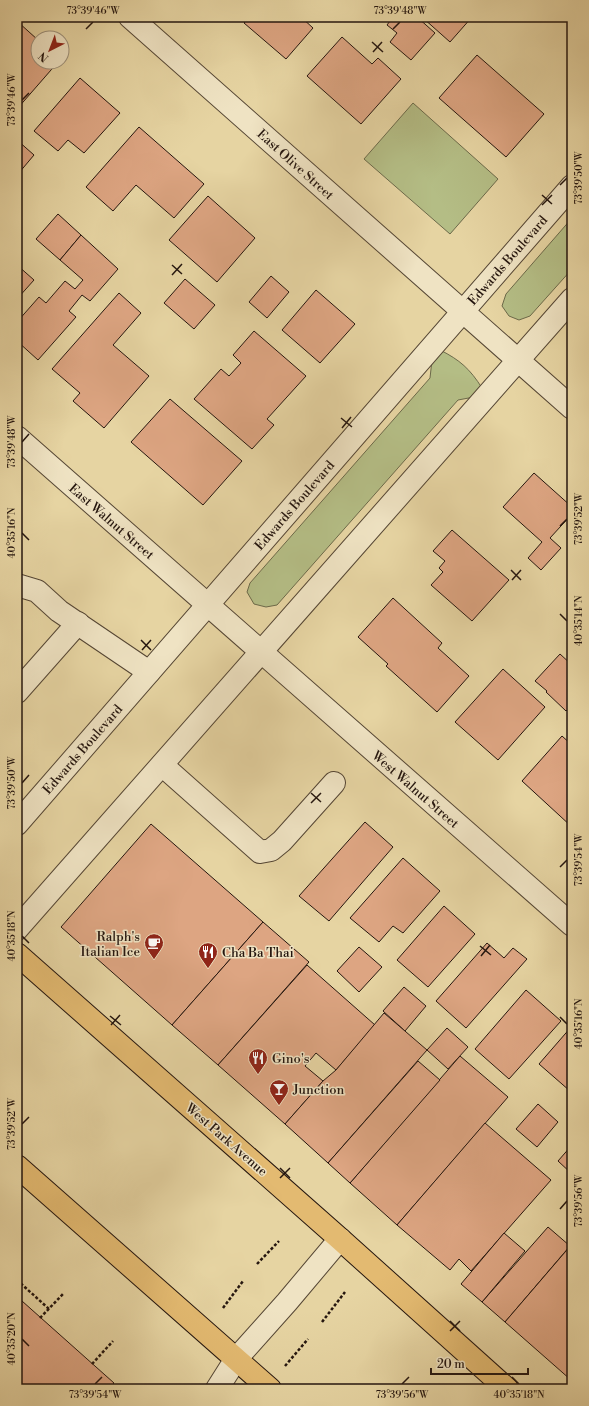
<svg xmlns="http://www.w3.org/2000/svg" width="589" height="1406" font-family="'Libre Bodoni',serif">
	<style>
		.green { fill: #b4bd85; stroke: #6c6a4a }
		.building { fill: #dda582; stroke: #25160f }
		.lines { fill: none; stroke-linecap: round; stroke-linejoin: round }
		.minor-casing { stroke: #554634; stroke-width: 24 }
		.highway-casing { stroke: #25160f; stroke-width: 24 }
		.path { stroke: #25160f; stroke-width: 2.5; stroke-dasharray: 3 2; stroke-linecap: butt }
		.minor { stroke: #efe3c3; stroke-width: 22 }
		.highway { stroke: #e3ba71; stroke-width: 22 }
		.ticks { fill: none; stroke: #25160f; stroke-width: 1.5 }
		.labels { text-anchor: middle; stroke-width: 3; stroke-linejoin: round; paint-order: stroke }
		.street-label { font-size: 13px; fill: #25160f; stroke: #efe3c3 }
		.poi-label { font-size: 13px; fill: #25160f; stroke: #efe3c3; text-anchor: start }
		.neatline { fill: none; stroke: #25160f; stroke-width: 1.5 }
		.ticks-label { font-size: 10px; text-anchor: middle; fill: #25160f }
	</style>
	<rect width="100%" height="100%" fill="#e6d4a2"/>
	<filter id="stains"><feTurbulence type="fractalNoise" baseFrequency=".005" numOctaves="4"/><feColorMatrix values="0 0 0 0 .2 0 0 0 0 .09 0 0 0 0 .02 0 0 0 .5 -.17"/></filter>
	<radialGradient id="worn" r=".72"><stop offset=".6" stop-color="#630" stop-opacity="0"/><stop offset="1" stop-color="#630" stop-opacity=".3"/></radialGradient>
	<g class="green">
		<path d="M 413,103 L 498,179 L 450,234 L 364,159 Z"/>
		<path d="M 572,218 L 572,269 L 530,316 L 519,320 L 509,316 L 502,306 L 506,294 Z"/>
		<path d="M 440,350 C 460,360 470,369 482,388 L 474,397 L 458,400 L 277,605 L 266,607 L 254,604 L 247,592 L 250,583 L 430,378 L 432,360 Z"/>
	</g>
	<g class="building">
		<path d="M 249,17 L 301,17 L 313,28 L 286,59 L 244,23 Z"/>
		<path d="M 393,17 L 417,17 L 435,33 L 411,60 L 390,42 L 397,33 L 387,25 Z"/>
		<path d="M 424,17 L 472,17 L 450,42 L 423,18 Z"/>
		<path d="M 18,22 L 38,40 L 38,62 L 58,62 L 17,109 L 17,24 Z"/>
		<path d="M 342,37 L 372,64 L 378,58 L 401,79 L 361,124 L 307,76 Z"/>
		<path d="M 477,55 L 544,114 L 506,157 L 439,98 Z"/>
		<path d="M 80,78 L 120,113 L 84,153 L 68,140 L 58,151 L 34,131 Z"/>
		<path d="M 139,127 L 204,184 L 174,218 L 136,185 L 113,211 L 86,187 Z"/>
		<path d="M 17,140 L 34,155 L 18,174 L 17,173 Z"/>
		<path d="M 208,196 L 255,238 L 217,282 L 169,240 Z"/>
		<path d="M 58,214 L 81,235 L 60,260 L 36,239 Z"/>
		<path d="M 81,235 L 118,269 L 90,301 L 82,295 L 69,311 L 76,317 L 38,360 L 17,341 L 17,322 L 39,297 L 46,303 L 65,281 L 75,289 L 83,280 L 60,260 Z"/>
		<path d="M 17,265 L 34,280 L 17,299 Z"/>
		<path d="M 271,276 L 289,292 L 267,318 L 249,302 Z"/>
		<path d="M 185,279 L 215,305 L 194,329 L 164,303 Z"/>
		<path d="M 316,290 L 355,324 L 320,363 L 282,330 Z"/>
		<path d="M 119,293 L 141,313 L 113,345 L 149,376 L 104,428 L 73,401 L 80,393 L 52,369 Z"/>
		<path d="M 254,331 L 306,376 L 267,419 L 274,425 L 252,449 L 194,399 L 221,369 L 229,376 L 241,363 L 233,355 Z"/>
		<path d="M 170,399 L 242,461 L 203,505 L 131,442 Z"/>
		<path d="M 534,473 L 572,507 L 572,514 L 550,538 L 561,548 L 541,570 L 528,558 L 542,542 L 503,507 Z"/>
		<path d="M 452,530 L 509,580 L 472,621 L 431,585 L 443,572 L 439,568 L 445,561 L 433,551 Z"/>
		<path d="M 393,598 L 442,643 L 438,648 L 469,676 L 437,712 L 386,666 L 388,664 L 358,637 Z"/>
		<path d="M 560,654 L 572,665 L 572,705 L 566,711 L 546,692 L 547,691 L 535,681 Z"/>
		<path d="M 503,669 L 545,707 L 498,760 L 455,722 Z"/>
		<path d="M 562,736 L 572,745 L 572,827 L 522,781 Z"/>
		<path d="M 365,822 L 393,847 L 329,921 L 299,896 Z"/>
		<path d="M 151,824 L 263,922 L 172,1025 L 61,927 Z"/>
		<path d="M 403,858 L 440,891 L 403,933 L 393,926 L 379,942 L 350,918 Z"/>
		<path d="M 444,906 L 475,934 L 428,987 L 397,960 Z"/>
		<path d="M 263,922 L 309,962 L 218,1065 L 172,1025 Z"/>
		<path d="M 487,943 L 504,958 L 513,948 L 527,959 L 466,1028 L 436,1001 Z"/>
		<path d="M 359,947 L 382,967 L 359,992 L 337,971 Z"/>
		<path d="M 307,965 L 375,1025 L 336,1070 L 316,1053 L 305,1066 L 323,1081 L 285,1124 L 218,1065 Z"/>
		<path d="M 404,987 L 426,1006 L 405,1031 L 383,1011 Z"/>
		<path d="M 526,990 L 561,1021 L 509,1079 L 475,1049 Z"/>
		<path d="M 384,1013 L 427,1050 L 328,1163 L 285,1124 L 323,1081 L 336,1070 Z"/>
		<path d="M 572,1026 L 572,1089 L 570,1091 L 539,1064 Z"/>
		<path d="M 447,1028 L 468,1047 L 448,1069 L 427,1050 Z"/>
		<path d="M 460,1056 L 508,1097 L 397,1225 L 350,1183 Z"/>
		<path d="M 418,1061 L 440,1080 L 350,1183 L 328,1163 Z"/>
		<path d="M 538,1104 L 558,1122 L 537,1147 L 516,1129 Z"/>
		<path d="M 485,1123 L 551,1180 L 471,1271 L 459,1259 L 450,1270 L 397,1225 Z"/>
		<path d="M 572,1145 L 572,1174 L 558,1161 Z"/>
		<path d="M 548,1227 L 570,1246 L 505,1322 L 482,1302 Z"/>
		<path d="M 504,1233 L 525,1251 L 482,1302 L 461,1284 Z"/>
		<path d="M 572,1244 L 572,1379 L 571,1380 L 505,1322 Z"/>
		<path d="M 22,1301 L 114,1383 L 110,1388 L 111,1389 L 24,1389 L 17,1383 L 17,1306 Z"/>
	</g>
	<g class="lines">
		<defs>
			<g id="minor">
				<path d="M 130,17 L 572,408"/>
				<path d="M 17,437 L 572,925"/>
				<path d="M 17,585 L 37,591 L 59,611 L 149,672"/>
				<path d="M 17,692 L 78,623"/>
				<path d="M 162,765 L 260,852 L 271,850 L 282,841 L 334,783"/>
				<path d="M 17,824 L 572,186"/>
				<path d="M 17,929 L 572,299"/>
				<path d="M 217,1389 L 236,1359 L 287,1302 L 340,1239"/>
			</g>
			<g id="highway">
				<path d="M 17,954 L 340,1239 L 507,1389"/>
				<path d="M 17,1166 L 270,1389"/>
			</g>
		</defs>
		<use href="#minor" class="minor-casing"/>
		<use href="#highway" class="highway-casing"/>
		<g class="path">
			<path d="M 257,1264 L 279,1241"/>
			<path d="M 17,1280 L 49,1309"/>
			<path d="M 223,1308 L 243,1281"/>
			<path d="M 40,1318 L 63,1294"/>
			<path d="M 322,1322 L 345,1292"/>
			<path d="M 92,1364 L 113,1341"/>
			<path d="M 285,1366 L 308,1339"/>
		</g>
		<use href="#minor" class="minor"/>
		<use href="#highway" class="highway"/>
	</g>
	<path class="ticks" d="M 86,29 L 93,22M 393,29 L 400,22M 372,42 L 383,52M 373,52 L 382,42M 22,100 L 29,93M 560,185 L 567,178M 542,195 L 552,204M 542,205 L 552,195M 172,265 L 182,274M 172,275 L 182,264M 341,418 L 352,427M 342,428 L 351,417M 22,442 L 29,434M 560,526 L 567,519M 22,533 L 29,540M 511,570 L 521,580M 512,580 L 521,570M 560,614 L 567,621M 141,640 L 151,650M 142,650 L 151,640M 22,783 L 29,775M 311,793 L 321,802M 311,803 L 321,793M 560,867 L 567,860M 22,936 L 29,943M 480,946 L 491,955M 481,956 L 490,945M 110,1016 L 121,1025M 560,1017 L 567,1024M 111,1025 L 120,1015M 22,1124 L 29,1117M 280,1168 L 290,1178M 280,1178 L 290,1168M 560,1209 L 567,1201M 450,1321 L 460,1331M 450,1331 L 460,1321M 22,1339 L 29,1346M 512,1377 L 519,1384M 95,1384 L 102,1377M 402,1384 L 409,1377"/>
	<defs>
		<symbol id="cafe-pin" viewBox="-11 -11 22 30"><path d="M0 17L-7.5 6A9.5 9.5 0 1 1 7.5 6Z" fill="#8f2418" stroke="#efe3c3"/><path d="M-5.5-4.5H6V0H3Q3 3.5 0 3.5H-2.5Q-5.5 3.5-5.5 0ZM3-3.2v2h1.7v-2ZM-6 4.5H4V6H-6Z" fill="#fff"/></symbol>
		<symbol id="restaurant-pin" viewBox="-11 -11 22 30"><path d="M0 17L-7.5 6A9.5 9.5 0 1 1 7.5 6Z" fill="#8f2418" stroke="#efe3c3"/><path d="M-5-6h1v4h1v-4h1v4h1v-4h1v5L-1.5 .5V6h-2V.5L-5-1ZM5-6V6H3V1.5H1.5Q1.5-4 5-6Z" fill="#fff"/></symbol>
		<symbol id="bar-pin" viewBox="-11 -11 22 30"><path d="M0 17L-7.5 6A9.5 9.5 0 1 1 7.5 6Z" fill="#8f2418" stroke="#efe3c3"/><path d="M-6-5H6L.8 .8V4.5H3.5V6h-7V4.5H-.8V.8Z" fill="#fff"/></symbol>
	</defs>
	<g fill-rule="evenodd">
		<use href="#cafe-pin" x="143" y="932" width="22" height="30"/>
		<use href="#restaurant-pin" x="197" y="941" width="22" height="30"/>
		<use href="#restaurant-pin" x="247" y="1047" width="22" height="30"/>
		<use href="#bar-pin" x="268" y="1078" width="22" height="30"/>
	</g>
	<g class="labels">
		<g class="street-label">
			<text transform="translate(296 164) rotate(42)" y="5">East Olive Street</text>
			<text transform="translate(507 260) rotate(-49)" y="5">Edwards Boulevard</text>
			<text transform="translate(294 505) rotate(-49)" y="5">Edwards Boulevard</text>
			<text transform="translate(112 521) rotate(41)" y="5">East Walnut Street</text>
			<text transform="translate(82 749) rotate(-49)" y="5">Edwards Boulevard</text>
			<text transform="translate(416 789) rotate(41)" y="5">West Walnut Street</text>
			<text transform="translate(227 1139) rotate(41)" y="5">West Park Avenue</text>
		</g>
		<g class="poi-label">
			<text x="140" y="941" text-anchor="end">Ralph's<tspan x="140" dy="15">Italian Ice</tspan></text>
			<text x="222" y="957">Cha Ba Thai</text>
			<text x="272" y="1063">Gino's</text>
			<text x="293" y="1094">Junction</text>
		</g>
	</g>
	<rect width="589" height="1406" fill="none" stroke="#e6d4a2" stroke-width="44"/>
	<g transform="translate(50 50) rotate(222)"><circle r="19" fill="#efe3c3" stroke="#9e917b"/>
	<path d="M0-3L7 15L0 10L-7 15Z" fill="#8f2418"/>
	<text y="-6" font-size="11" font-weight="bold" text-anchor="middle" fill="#25160f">N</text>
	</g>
	<path d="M431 1368v6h97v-6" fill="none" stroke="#25160f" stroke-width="2"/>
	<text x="437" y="1368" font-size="12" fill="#25160f" stroke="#efe3c3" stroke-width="3" paint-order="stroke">20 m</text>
	<rect x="22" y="22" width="545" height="1362" class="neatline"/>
	<g class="ticks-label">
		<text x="93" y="14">73°39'46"W</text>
		<text x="400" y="14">73°39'48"W</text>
		<text transform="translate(11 100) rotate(-90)" y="4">73°39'46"W</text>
		<text transform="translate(578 178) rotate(-90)" y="4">73°39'50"W</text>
		<text transform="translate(11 442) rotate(-90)" y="4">73°39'48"W</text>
		<text transform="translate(578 519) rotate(-90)" y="4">73°39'52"W</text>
		<text transform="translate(11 533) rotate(-90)" y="4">40°35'16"N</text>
		<text transform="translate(578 621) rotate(-90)" y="4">40°35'14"N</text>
		<text transform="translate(11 783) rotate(-90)" y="4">73°39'50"W</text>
		<text transform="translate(578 860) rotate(-90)" y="4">73°39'54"W</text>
		<text transform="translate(11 936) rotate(-90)" y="4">40°35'18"N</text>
		<text transform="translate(578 1024) rotate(-90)" y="4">40°35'16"N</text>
		<text transform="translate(11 1124) rotate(-90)" y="4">73°39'52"W</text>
		<text transform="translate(578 1201) rotate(-90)" y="4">73°39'56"W</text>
		<text transform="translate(11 1339) rotate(-90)" y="4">40°35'20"N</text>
		<text x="95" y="1398">73°39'54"W</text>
		<text x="402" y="1398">73°39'56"W</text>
		<text x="519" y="1398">40°35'18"N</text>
	</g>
	<rect width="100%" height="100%" filter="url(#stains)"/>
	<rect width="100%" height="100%" fill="url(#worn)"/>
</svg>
